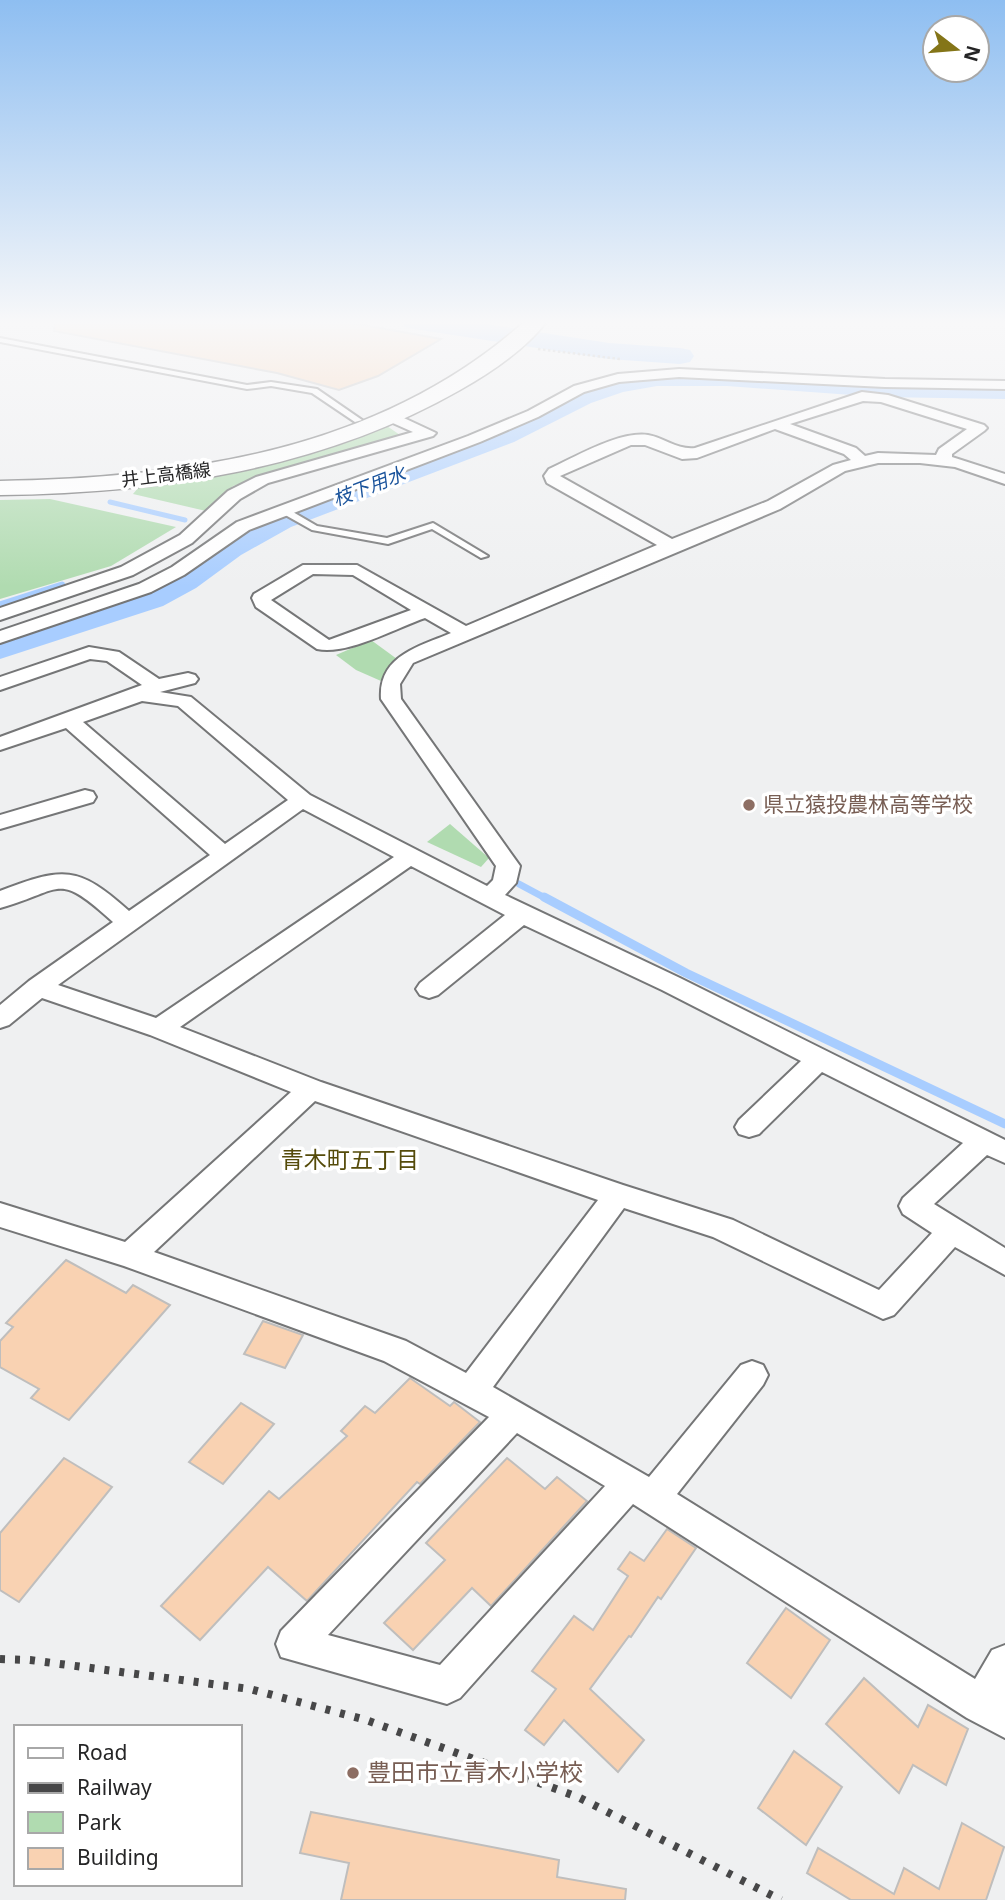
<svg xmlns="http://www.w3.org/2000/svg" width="1005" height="1900" font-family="'Noto Sans','Noto Sans JP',sans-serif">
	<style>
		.green { fill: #b0dbb0 }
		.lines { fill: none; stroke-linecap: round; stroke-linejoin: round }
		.stream-far2 { stroke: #a8cdff; stroke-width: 5 }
		.stream-far1 { stroke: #a8cdff; stroke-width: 7 }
		.stream { stroke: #a8cdff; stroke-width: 9 }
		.river { fill: #a8cdff; fill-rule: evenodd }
		.building { fill: #f9d2b2; stroke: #bfbebd; stroke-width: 2 }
		.lane-casing { stroke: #757677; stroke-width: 4 }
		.street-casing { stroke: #757677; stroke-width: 4 }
		.secondary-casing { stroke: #757677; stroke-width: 3 }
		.path { stroke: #a2a2a3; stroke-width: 2.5; stroke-dasharray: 2.5 2.5; stroke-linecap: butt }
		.lane { fill: #fff; fill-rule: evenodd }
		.street { fill: #fff; fill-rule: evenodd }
		.secondary { fill: #fff; fill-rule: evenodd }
		.rail { stroke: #474748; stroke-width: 8; stroke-dasharray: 5 10; stroke-linecap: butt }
		.education-dot { fill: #8d6e63; stroke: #fff; stroke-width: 2.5 }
		.labels { text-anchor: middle; stroke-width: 7; stroke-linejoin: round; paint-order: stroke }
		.far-street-label { font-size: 18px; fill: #252526; stroke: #fff }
		.far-water-label { font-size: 19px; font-style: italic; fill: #1b549c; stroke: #fff }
		.education-label { font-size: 21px; fill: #785e54; stroke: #fff; text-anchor: start }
		.neighbourhood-label { font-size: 23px; fill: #554b0a; stroke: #fff }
		.near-education-label { font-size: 24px; fill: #785e54; stroke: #fff; text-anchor: start }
	</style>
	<rect width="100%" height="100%" fill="#eff0f1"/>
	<g class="green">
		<path d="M 387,426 L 400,435 L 295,465 L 233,486 L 206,511 L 133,494 L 138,488 L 211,476 L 310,453 Z"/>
		<path d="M 50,499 L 176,527 L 111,566 L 0,599 L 0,500 Z"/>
		<path d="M 371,640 L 397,659 L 381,681 L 356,670 L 336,655 Z"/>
		<path d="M 450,824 L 489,858 L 481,867 L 427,842 Z"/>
	</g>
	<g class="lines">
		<path class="stream-far2" d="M 110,502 L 185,520"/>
		<g class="stream-far1">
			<path d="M 0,605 L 62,585"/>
			<path d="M 519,884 L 547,899"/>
		</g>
		<path class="stream" d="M 544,897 L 686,973 L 1005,1124"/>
		<g class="river">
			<path d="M 401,321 L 466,321 L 609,343 L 680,348 L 690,350 L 694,356 L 690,362 L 680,364 L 609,359 L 414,329 L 405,327 Z"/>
			<path d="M 657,370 L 727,370 L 880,379 L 1005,381 L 1005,399 L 880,397 L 727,386 L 657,386 L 623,392 L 591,403 L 514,442 L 291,527 L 241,555 L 196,588 L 163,606 L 0,659 L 0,636 L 137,590 L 172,574 L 217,541 L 267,513 L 492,430 L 571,391 L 618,376 Z"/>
		</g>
	</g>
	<g class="building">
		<path d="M 55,321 L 341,321 L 441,339 L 378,376 L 339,390 L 277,373 L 54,331 Z"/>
		<path d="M 66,1260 L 126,1293 L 133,1285 L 170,1305 L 69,1420 L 31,1398 L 39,1389 L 0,1367 L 0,1341 L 13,1327 L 6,1323 Z"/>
		<path d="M 263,1321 L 303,1335 L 285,1368 L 244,1354 Z"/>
		<path d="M 410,1378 L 450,1406 L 454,1402 L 480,1422 L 420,1484 L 417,1482 L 307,1601 L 268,1567 L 200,1640 L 161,1606 L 269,1491 L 279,1499 L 347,1436 L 341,1431 L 365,1406 L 375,1413 Z"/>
		<path d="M 241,1403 L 274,1424 L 223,1484 L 189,1462 Z"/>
		<path d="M 64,1458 L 112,1487 L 19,1602 L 0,1590 L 0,1533 Z"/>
		<path d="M 507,1458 L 545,1489 L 557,1477 L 587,1501 L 491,1606 L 472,1588 L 413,1650 L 384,1623 L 445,1560 L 426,1543 Z"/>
		<path d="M 667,1529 L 696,1548 L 661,1599 L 658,1597 L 631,1637 L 629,1636 L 590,1689 L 644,1740 L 618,1772 L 564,1720 L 544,1745 L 525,1730 L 556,1689 L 532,1671 L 574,1616 L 593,1630 L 628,1576 L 618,1569 L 630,1552 L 644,1561 Z"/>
		<path d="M 786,1608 L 830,1640 L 791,1698 L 747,1663 Z"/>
		<path d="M 864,1678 L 918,1727 L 928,1705 L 968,1729 L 946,1785 L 913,1765 L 899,1793 L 826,1724 Z"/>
		<path d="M 794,1751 L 842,1787 L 806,1845 L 758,1808 Z"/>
		<path d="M 311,1812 L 559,1860 L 557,1877 L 626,1889 L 625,1900 L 341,1900 L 349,1863 L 300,1853 Z"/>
		<path d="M 962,1823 L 1004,1847 L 986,1900 L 851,1900 L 807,1873 L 818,1848 L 894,1894 L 904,1868 L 939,1889 Z"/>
	</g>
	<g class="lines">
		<defs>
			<g id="lane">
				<path d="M 0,338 L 247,385 L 271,382 L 317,389 L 362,420 L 355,422 L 312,393 L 271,386 L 247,389 L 0,342 Z"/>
				<path d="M 280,508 L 286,508 L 317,526 L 387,538 L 433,523 L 488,556 L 481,558 L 432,529 L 388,544 L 312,530 L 280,512 Z"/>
			</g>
			<g id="street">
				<path d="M 679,369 L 885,379 L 1005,381 L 1005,389 L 885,387 L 679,377 L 619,382 L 584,392 L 538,417 L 480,442 L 249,530 L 184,575 L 151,592 L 0,643 L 0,631 L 139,584 L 172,567 L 237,522 L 468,436 L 528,411 L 574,386 L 618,374 Z"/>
				<path d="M 862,392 L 888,395 L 984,425 L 987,428 L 984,431 L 952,454 L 952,457 L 1005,474 L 1005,484 L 955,467 L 920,463 L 878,463 L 845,471 L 780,509 L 413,663 L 400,684 L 401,699 L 520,866 L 516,883 L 505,895 L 680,978 L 1005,1140 L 1005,1163 L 987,1155 L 934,1204 L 1005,1248 L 1005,1275 L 955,1247 L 894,1315 L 883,1319 L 713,1237 L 624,1208 L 493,1387 L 649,1477 L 741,1365 L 752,1361 L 763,1365 L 768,1375 L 763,1385 L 677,1494 L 975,1679 L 992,1650 L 1005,1645 L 1005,1738 L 967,1718 L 633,1504 L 460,1698 L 447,1704 L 281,1657 L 276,1644 L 281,1631 L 489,1417 L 384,1361 L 124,1266 L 0,1227 L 0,1203 L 125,1242 L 291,1092 L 150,1035 L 42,998 L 9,1025 L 0,1028 L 0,1005 L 29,981 L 113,922 C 56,870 64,890 0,908 L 0,891 C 63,867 78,865 129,911 L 210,855 L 66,728 L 0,750 L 0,737 L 142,685 L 107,661 L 90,659 L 0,690 L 0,677 L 89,647 L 119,652 L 159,679 L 188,673 L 195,675 L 198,679 L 195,683 L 160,692 L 191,697 L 310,795 L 487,886 L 493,880 L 496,866 L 381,699 C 378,656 418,647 451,633 L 425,618 C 396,628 346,656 317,649 L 256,607 L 252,598 L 254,594 L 303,565 L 357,565 L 466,626 L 657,545 L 547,483 L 544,476 L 549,469 C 576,457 618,431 648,435 C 665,438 677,450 695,448 ZM 863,401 L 881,402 L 967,429 L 939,449 L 936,455 L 878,453 L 865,456 L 856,448 L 790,424 ZM 775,429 L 844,454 L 851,460 L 833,465 L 768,501 L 672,539 L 560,476 L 631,445 L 645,445 L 682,459 L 697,458 ZM 313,574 L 353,575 L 411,610 L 329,640 L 271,600 ZM 142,701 L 178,706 L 288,800 L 225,844 L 83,722 ZM 303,809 L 394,857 L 156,1018 L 58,985 ZM 411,866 L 505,915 L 420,983 L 416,989 L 420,995 L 429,998 L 438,995 L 524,925 L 662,990 L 801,1061 L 739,1120 L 735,1127 L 739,1134 L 749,1137 L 759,1134 L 822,1072 L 963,1143 L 903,1198 L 899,1206 L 903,1214 L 932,1233 L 879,1290 L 733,1220 L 623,1185 L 321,1082 L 180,1027 ZM 315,1101 L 598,1200 L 466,1373 L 406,1341 L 154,1252 ZM 517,1433 L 605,1486 L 440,1665 L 328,1635 Z"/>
				<path d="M 391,412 L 436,433 L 433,436 L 268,483 L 240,499 L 192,543 L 133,575 L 0,620 L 0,608 L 121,567 L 180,535 L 228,491 L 256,477 L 413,432 L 386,420 L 383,417 Z"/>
				<path d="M 85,790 L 93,792 L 96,797 L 93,802 L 0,829 L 0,815 Z"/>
			</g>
			<path id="secondary" d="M 525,321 L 547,321 C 526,349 490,373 460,390 C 320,470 159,493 0,495 L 0,481 C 187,478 381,450 525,321 Z"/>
		</defs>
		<use href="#lane" class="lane-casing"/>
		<use href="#street" class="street-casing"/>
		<use href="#secondary" class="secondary-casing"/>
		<path class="path" d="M 538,349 L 620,359"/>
		<use href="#lane" class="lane"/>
		<use href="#street" class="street"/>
		<use href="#secondary" class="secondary"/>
		<path class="rail" d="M 0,1659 L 30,1660 L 250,1689 L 366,1720 L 578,1797 L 781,1900"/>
	</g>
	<linearGradient id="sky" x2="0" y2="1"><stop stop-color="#8ebef1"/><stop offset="0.55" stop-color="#f8f8f9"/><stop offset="1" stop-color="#f8f8f9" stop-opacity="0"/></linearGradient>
	<rect width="1005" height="587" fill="url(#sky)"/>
	<g class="education-dot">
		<circle cx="749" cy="805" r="7"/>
		<circle cx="353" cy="1773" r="7"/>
	</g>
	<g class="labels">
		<g class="far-street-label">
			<text transform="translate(166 475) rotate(-7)" y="6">井上高橋線</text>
		</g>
		<g class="far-water-label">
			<text transform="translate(369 486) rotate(-21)" y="7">枝下用水</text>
		</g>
		<g class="education-label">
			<text x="763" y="812">県立猿投農林高等学校</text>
		</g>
		<g class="neighbourhood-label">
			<text x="350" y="1168">青木町五丁目</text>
		</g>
		<g class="near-education-label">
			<text x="367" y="1781">豊田市立青木小学校</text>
		</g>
	</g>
	<rect x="14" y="1725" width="228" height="161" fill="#ffffff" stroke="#a8a8a8" stroke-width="2"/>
	<rect x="28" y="1748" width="35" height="10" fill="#ffffff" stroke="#a8a8a8" stroke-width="2"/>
	<text x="77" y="1760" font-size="21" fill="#252526">Road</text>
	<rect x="28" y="1783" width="35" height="10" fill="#474748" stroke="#a8a8a8" stroke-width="2"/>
	<text x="77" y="1795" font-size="21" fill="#252526">Railway</text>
	<rect x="28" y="1812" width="35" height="21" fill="#b0dbb0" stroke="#a8a8a8" stroke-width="2"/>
	<text x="77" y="1830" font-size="21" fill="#252526">Park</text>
	<rect x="28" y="1848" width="35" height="21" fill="#f9d2b2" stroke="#a8a8a8" stroke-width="2"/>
	<text x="77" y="1865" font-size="21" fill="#252526">Building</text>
	<g transform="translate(956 49) rotate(106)"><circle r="33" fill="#ffffff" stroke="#a8a8a8" stroke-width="2"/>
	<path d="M0-5L12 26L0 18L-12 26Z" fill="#847518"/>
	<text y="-10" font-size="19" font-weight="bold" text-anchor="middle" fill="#252526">N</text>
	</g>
</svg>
